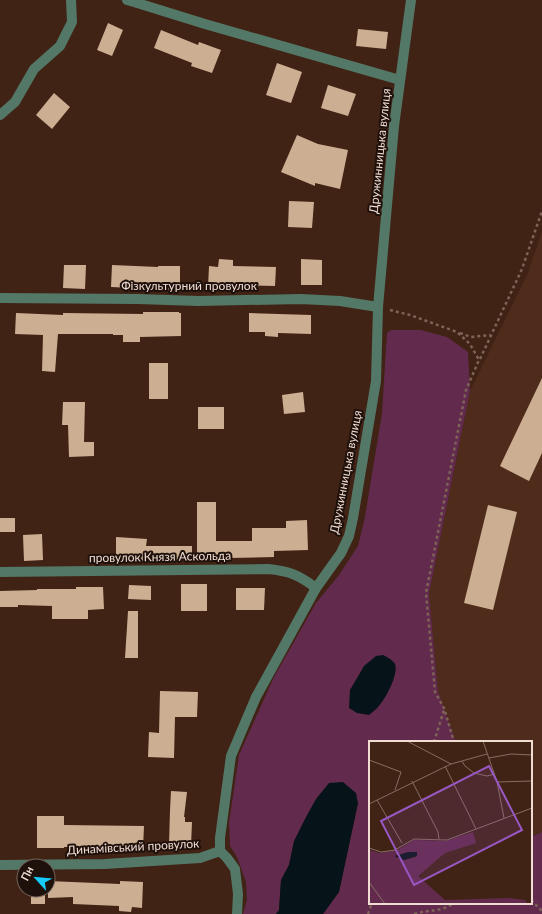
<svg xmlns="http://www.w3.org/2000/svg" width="542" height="914" font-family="Lato,sans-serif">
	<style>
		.built { fill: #4f2b1b }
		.green { fill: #622b4d }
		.water { fill: #061318 }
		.building { fill: #ccae93 }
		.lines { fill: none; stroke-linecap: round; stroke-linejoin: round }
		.path { stroke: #7e6357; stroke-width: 2.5; stroke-dasharray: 3 3; stroke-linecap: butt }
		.minor { stroke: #537867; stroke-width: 10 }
		.labels { text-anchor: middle; stroke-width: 4; stroke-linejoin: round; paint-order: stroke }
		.street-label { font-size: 12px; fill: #f0dcd3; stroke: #1e100a }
		.inset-road { fill: none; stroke: #876d61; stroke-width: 1 }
		.view { fill: #9858c4; fill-opacity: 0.15; stroke: #9858c4; stroke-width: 2 }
		.inset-edge { fill: none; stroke: #f0dcd3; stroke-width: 2 }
	</style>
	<rect width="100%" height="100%" fill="#412315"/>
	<path class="built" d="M 542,232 L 542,832 L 531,837 L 531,742 L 456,742 L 438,691 L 429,594 L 470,391 L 527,275 Z"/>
	<path class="green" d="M 391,330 L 421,330 L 447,337 L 468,352 L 470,391 L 429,594 L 438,691 L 456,742 L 370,742 L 370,903 L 531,903 L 531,837 L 542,832 L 542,914 L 323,914 L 339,892 L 358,803 L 294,841 L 289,865 L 281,880 L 279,910 L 276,914 L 243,914 L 247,900 L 246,882 L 237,857 L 230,846 L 229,823 L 239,755 L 274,677 L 316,603 L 339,575 L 358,546 L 365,517 L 382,413 L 387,333 Z"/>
	<g class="water">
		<path d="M 383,655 C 387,657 393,660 395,664 C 399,674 385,700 378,707 C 376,710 372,712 369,715 L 357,713 L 349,708 L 350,690 L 364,666 L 376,656 Z"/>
		<path d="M 343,782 L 356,793 L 358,803 L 339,892 L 323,914 L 276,914 L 279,910 L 281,880 L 289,865 L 294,841 L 306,817 L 316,799 L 329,783 Z"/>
	</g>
	<g class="building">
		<path d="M 108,23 L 123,30 L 112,56 L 97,50 Z"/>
		<path d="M 358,29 L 388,32 L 386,49 L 356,46 Z"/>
		<path d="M 161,30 L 198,45 L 199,42 L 221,50 L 212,73 L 191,66 L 192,63 L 154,48 Z"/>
		<path d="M 277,63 L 302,72 L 291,103 L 266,95 Z"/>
		<path d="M 328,85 L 356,94 L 348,116 L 321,108 Z"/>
		<path d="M 54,93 L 70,107 L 52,129 L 36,115 Z"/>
		<path d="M 297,135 L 318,144 L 348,150 L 340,189 L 315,183 L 315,186 L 281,172 Z"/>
		<path d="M 289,201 L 314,202 L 312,228 L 288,227 Z"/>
		<path d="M 219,259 L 233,260 L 233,266 L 276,267 L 275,286 L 232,285 L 232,288 L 208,287 L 209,266 L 218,267 Z"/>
		<path d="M 301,259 L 322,260 L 322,285 L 301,285 Z"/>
		<path d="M 64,265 L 86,265 L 85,289 L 63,288 Z"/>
		<path d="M 112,265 L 158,267 L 158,266 L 180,266 L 180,290 L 111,287 Z"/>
		<path d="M 143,312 L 179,312 L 179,313 L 181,313 L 181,336 L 140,337 L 140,342 L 123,342 L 123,335 L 113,335 L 113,334 L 58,334 L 55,372 L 42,371 L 43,335 L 15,334 L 16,313 L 63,315 L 63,313 L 143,314 Z"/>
		<path d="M 249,313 L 311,315 L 311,334 L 278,333 L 278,337 L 265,336 L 265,332 L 249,332 Z"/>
		<rect x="149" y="363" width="19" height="36"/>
		<path d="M 542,378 L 542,453 L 529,481 L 500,466 Z"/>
		<path d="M 303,392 L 305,412 L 284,414 L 282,395 Z"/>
		<path d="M 63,402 L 85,402 L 84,442 L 94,442 L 94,456 L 69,457 L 68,425 L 62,425 Z"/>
		<rect x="198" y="407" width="26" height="22"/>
		<path d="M 197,502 L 216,502 L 216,541 L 252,541 L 252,528 L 286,528 L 286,521 L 307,520 L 308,550 L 274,551 L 274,557 L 229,558 L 197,558 Z"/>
		<path d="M 488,505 L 517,512 L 493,610 L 464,603 Z"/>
		<rect x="0" y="518" width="15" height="14"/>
		<path d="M 42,534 L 43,560 L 24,561 L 23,535 Z"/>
		<path d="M 116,537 L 147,539 L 146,546 L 192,546 L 192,560 L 146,560 L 146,561 L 116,560 Z"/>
		<rect x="181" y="584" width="26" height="27"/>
		<path d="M 129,585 L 151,586 L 151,600 L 128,599 Z"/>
		<path d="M 76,587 L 103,587 L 104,609 L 88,610 L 88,619 L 52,619 L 52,606 L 18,605 L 18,607 L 0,607 L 0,591 L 37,590 L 37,589 L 76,589 Z"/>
		<path d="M 236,588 L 265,588 L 264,610 L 236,610 Z"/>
		<path d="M 128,611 L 138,611 L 138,658 L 125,658 Z"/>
		<path d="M 160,691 L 198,692 L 197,717 L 175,717 L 174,758 L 148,757 L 149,732 L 159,733 Z"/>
		<path d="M 171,791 L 187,792 L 184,817 L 185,817 L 185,822 L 192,822 L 191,846 L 169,845 L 170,810 Z"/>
		<path d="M 37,816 L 64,816 L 64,825 L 144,826 L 143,849 L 119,849 L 119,847 L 64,847 L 64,848 L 37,848 Z"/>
		<path d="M 48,881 L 120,884 L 120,881 L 143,882 L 142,908 L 132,907 L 131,912 L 119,911 L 119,906 L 73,904 L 73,897 L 48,898 Z"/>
		<rect x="31" y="890" width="14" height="14"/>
	</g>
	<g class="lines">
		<g class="path">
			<path d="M 390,310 L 410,315 L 457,332 L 470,344 L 479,360 L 466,390 L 426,593 L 435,692 L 444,708 L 454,742"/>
			<path d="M 460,333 L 471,337 L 490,335"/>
			<path d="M 480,359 L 522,269 L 542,211"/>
			<path d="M 434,742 L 444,710"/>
			<path d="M 531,900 L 542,911"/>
			<path d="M 368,914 L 372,903"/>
			<path d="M 414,914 C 430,909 439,913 454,903"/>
		</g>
		<g class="minor">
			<path d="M 127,0 L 134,2 L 205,24 L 400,80"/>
			<path d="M 0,115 L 15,102 L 34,69 L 60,46 L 72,22 L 71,0"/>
			<path d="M 0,298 L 138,299 L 198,301 L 301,299 L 340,301 L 378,307"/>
			<path d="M 0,572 L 268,569 C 289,571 299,575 316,588"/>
			<path d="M 0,865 L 105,864 L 200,858 L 220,851"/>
			<path d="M 237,914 L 238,894 L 235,869 L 227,858 L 220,851 L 220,838 L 231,756 L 256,697 L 316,588 L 341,553 L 349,536 L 353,518 L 376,381 L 378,307 L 394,126 L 411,0"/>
		</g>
	</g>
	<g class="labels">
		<g class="street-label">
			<text transform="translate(380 151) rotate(-84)" y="4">Дружинницька вулиця</text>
			<text x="189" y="290">Фізкультурний провулок</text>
			<text transform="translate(346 472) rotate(-79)" y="4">Дружинницька вулиця</text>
			<text transform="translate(160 557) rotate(-1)" y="4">провулок Князя Аскольда</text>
			<text transform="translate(133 847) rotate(-3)" y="4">Динамівський провулок</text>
		</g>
	</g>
	<g transform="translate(369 741)">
		<rect width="163" height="163" fill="#412315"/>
		<path d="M 104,91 L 107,102 L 76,112 L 49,135 L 76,159 L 140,157 L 156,159 L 159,163 L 0,163 L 0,109 L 11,112 L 29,109 L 45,99 L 77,100 ZM 39,111 L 45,111 L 47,116 L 35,119 L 26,115 Z" fill="#622b4d" fill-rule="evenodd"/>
		<path d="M 39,111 L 48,111 L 48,115 L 35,119 L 26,115 Z" fill="#061318"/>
		<path class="inset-road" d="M 38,0 L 82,23 L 118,13M 114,0 L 128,41 L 135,77M 120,17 L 142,13 L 163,14M 0,19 L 32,31 L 26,49M 93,20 L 96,25 L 105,32 L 118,35 L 126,33M 76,25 L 107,88M 43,40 L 69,91 L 70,98M 128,41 L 163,40M 8,59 L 33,102M 0,63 L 82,23M 0,107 L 12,111 L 26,109 L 45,98 L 78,99 L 163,67M 0,141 L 16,163"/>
		<path class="view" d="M 120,25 L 153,89 L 45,144 L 12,80 Z"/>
		<rect width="163" height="163" class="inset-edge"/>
	</g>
	<g transform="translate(36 878) rotate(297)"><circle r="19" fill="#1e100a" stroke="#72625a"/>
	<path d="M0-3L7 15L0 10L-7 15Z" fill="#16cafb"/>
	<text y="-6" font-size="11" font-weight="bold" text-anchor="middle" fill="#f0dcd3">Пн</text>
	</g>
</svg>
